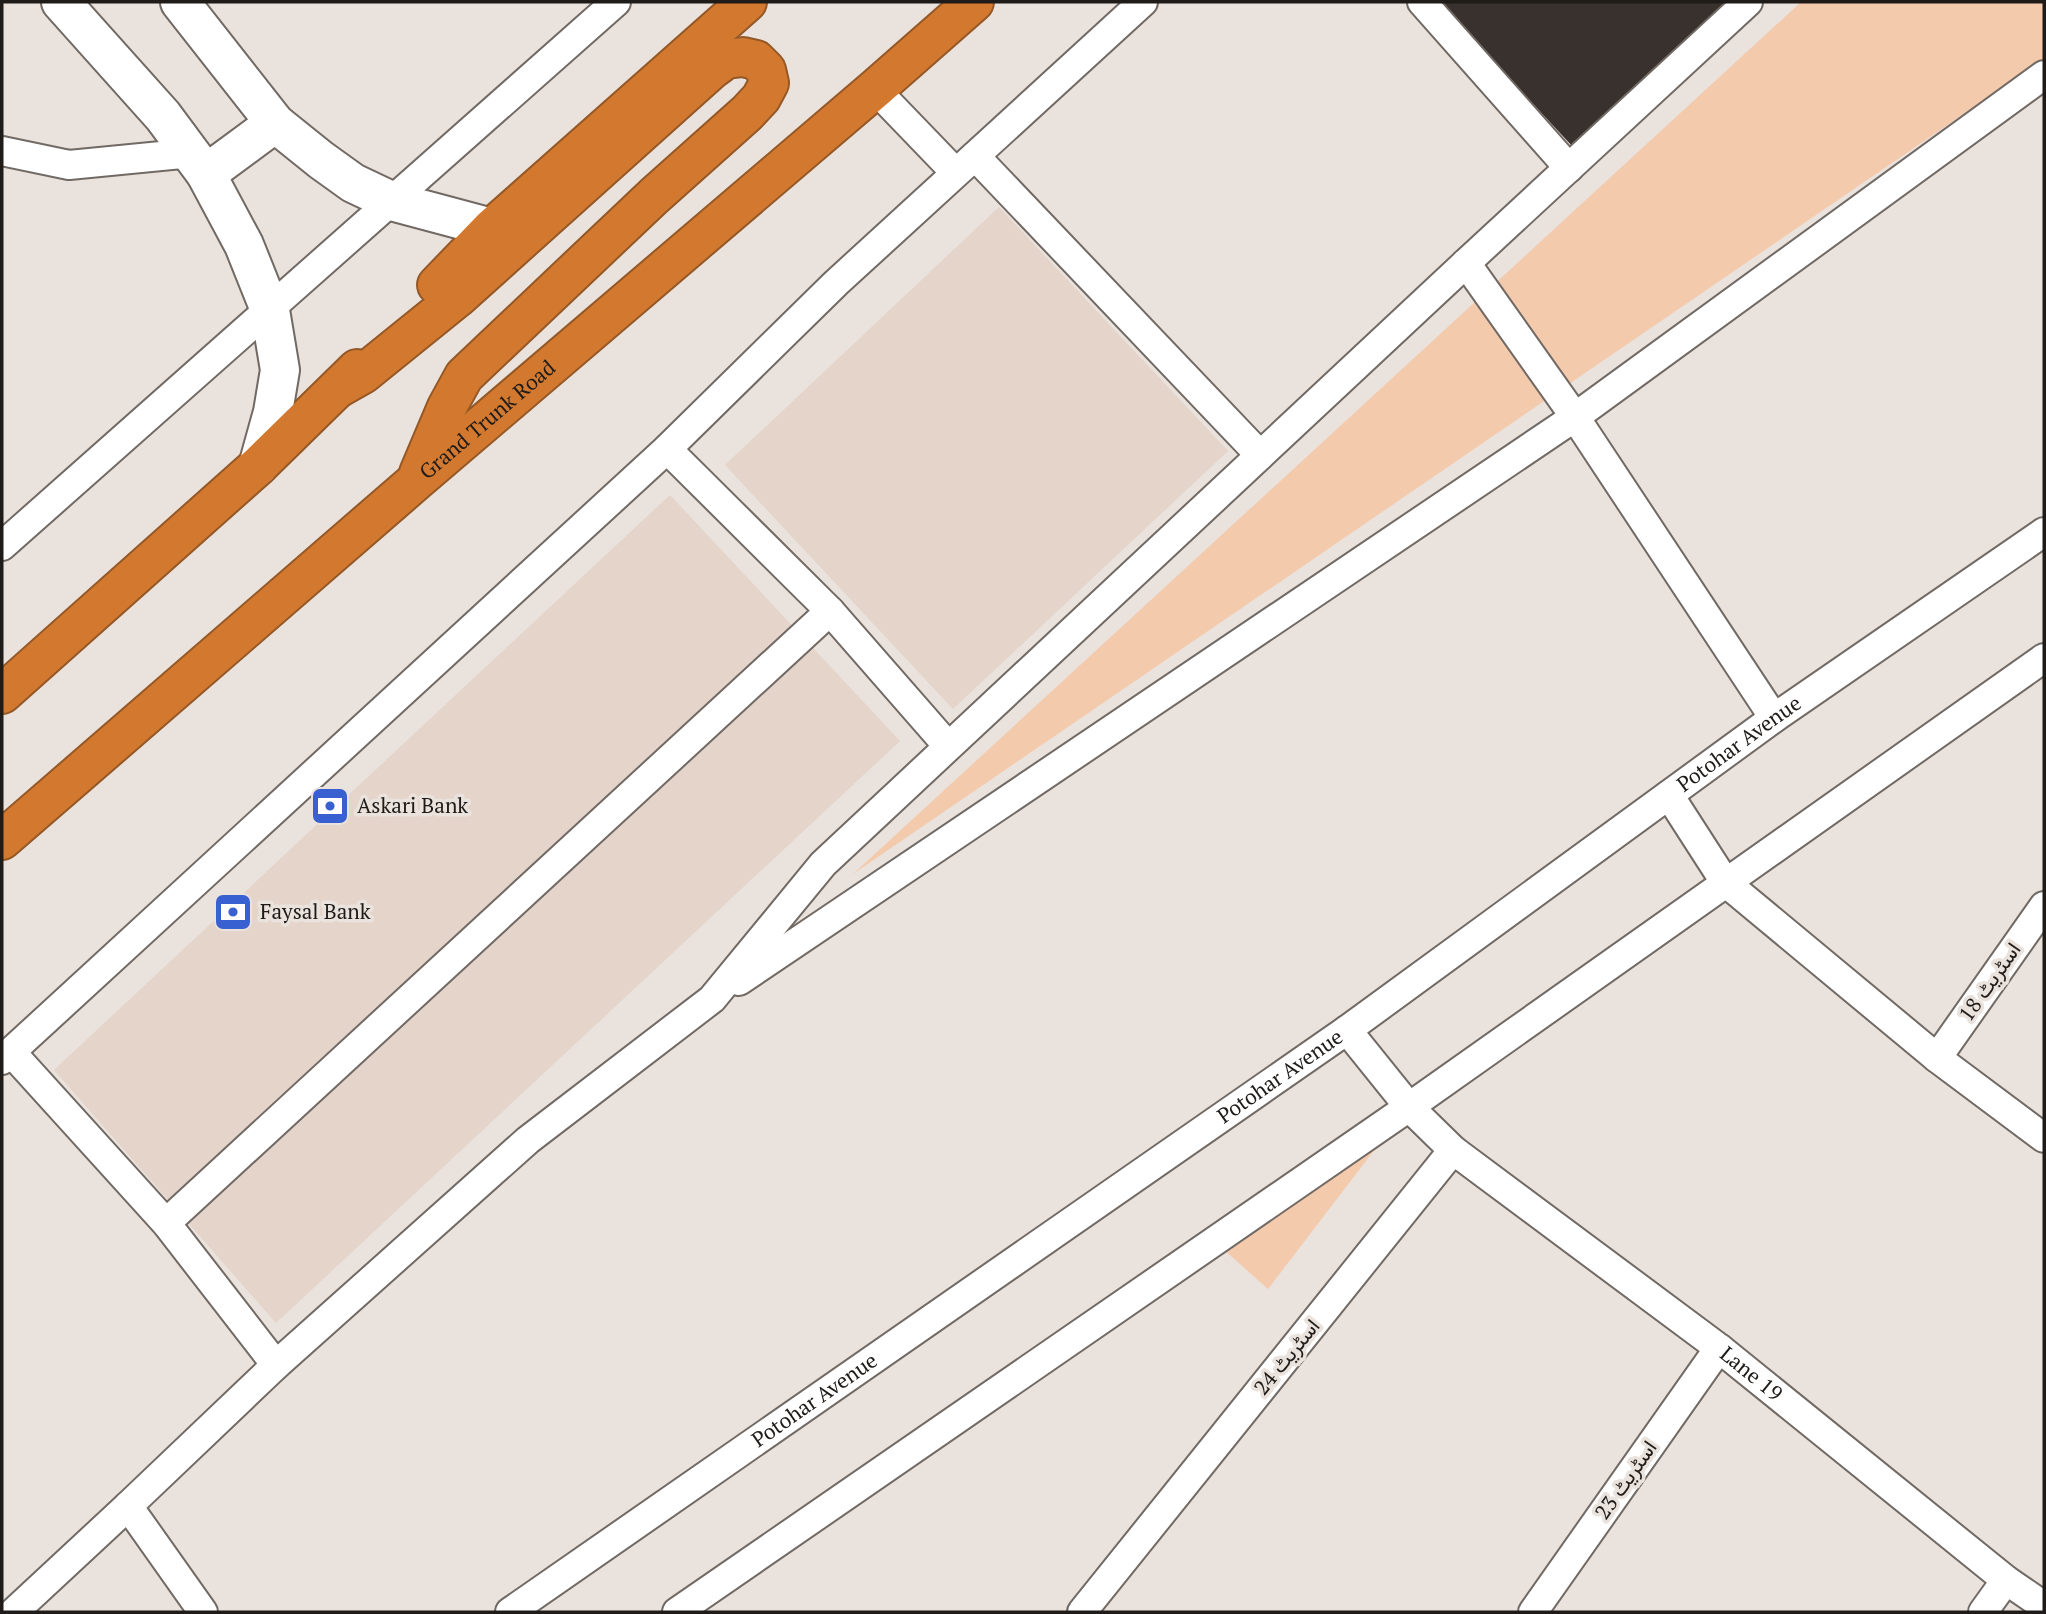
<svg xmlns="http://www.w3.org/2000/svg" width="2046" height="1614" font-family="'PT Serif',Vazirmatn,serif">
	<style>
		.built { fill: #e4d4ca }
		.green { fill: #f4caad }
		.building { fill: #38312d }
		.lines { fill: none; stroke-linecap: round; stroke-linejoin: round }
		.street-casing { stroke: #716964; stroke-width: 32 }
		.secondary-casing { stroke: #716964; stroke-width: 42 }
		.highway-casing { stroke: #945827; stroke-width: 42 }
		.street { stroke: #fff; stroke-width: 28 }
		.secondary { stroke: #fff; stroke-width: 38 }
		.highway { stroke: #d3792f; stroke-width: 38 }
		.labels { text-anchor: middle; stroke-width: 7; stroke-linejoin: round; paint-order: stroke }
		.street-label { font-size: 21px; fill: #1e1b19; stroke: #eae2dc }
		.poi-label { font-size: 21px; fill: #1e1b19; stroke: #eae2dc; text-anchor: start }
	</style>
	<rect width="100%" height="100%" fill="#eae2dc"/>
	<g class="built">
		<path d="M 999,207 L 1228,451 L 953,709 L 725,465 Z"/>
		<path d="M 670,495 L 900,741 L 276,1323 L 54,1070 Z"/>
	</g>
	<g class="green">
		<path d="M 1801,2 L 2044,2 L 2044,59 L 853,874 Z"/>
		<path d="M 1395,1123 L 1268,1289 L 1215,1242 Z"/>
	</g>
	<path class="building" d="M 1438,2 L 1729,2 L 1573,147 Z"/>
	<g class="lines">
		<defs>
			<g id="street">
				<path d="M 1422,2 L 1569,168"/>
				<path d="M 875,89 L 955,172"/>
				<path d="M 2,151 L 69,165 L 192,153"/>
				<path d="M 975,156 L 1260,455"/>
				<path d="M 1466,263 L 1575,417 L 1774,718"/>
				<path d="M 667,449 L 830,611 L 948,746"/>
				<path d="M 2,546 L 616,2"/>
				<path d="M 1669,795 L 1725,882 L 1937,1058 L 2044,1138"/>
				<path d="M 739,981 L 1575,417 L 2044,75"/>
				<path d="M 11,1052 L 166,1223 L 276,1365"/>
				<path d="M 1937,1058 L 2044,906"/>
				<path d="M 2,1060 L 667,449 L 836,283 L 1143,2"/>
				<path id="s1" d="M 1453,1150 L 1719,1348 L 2006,1580 L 2044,1606"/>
				<path d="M 166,1223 L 830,611"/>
				<path d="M 14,1612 L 128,1506"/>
				<path d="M 203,1612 L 128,1506 L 276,1365 L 528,1140 L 712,999 L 823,864 L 1466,263 L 1748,2"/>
				<path id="s2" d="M 510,1612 L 1347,1030 L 1774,718 L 2044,532"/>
				<path d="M 677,1612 L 1409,1107 L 2044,658"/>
				<path d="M 1082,1612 L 1453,1150 L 1409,1107 L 1347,1030"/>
				<path d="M 1533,1612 L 1719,1348"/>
				<path d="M 1983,1612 L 2006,1580"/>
			</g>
			<g id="secondary">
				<path d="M 61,2 L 163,116 L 206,174 L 244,245 L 270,310 L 280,370 L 273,412 L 258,466"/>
				<path d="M 180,2 L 275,123 L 321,160 L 353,183 L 391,201 L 492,228"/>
				<path d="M 206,174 L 275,123"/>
			</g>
			<g id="highway">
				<path d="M 437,285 L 492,228 L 747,2"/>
				<path d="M 340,387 L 363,374 L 457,298 L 711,70 L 726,59 L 743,57 L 756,60 L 766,70 L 769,83 L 761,98 L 747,113 L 654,196 L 464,376 L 447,407 L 419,473"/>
				<path d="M 2,694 L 258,466 L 357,369"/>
				<path id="s3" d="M 2,840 L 416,481 L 875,89 L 974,2"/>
			</g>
		</defs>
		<use href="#street" class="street-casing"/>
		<use href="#secondary" class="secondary-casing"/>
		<use href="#highway" class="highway-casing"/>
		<use href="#street" class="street"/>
		<use href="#secondary" class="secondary"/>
		<use href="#highway" class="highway"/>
	</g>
	<defs>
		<symbol id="bank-square" viewBox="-11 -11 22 22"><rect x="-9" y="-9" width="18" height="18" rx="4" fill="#3960d1" stroke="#eae2dc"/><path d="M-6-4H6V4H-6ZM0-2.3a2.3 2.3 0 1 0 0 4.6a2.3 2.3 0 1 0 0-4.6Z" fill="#fff"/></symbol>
	</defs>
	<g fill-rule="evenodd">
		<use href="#bank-square" x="308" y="784" width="44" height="44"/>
		<use href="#bank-square" x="211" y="890" width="44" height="44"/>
	</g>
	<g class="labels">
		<g class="street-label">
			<text dy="7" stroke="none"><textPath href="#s3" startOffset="642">Grand Trunk Road</textPath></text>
			<text dy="7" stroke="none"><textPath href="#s2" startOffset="1505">Potohar Avenue</textPath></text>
			<text transform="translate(1990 982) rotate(-55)" y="7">اسٹریٹ 18</text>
			<text dy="7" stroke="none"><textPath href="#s2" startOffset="938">Potohar Avenue</textPath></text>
			<text transform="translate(1287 1357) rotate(-51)" y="7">اسٹریٹ 24</text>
			<text dy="7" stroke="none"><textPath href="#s1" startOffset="373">Lane 19</textPath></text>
			<text dy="7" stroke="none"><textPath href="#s2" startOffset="371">Potohar Avenue</textPath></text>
			<text transform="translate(1626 1480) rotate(-55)" y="7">اسٹریٹ 23</text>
		</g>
		<g class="poi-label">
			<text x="357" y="813">Askari Bank</text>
			<text x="260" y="919">Faysal Bank</text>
		</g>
	</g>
	<rect width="2046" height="1614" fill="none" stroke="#1e1b19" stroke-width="7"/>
</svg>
